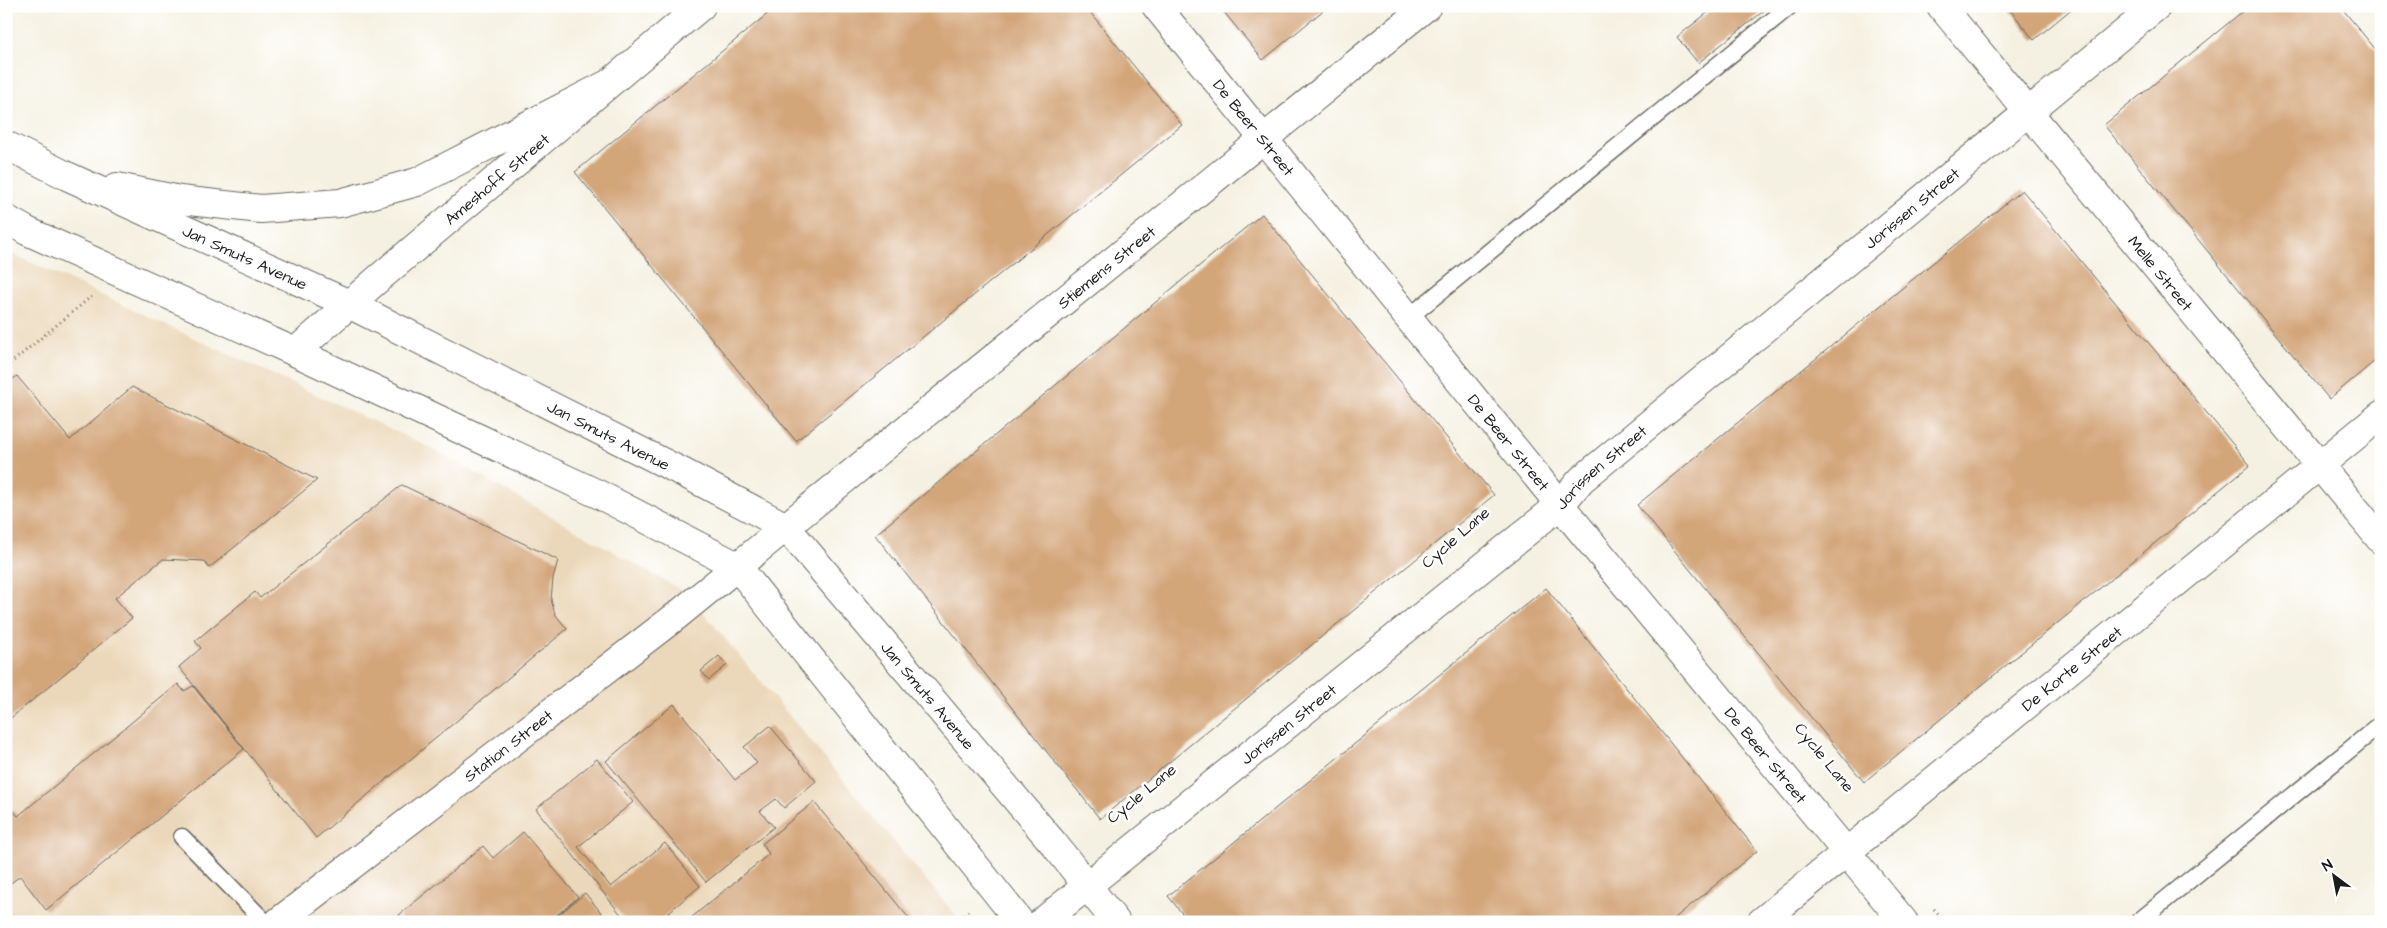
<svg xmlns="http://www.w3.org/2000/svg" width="2387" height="928" font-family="'Architects Daughter',sans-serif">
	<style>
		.built { fill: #ebd8ba }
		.building { fill: #d3a67a }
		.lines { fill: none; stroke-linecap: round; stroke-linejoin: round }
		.lane-casing { stroke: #686761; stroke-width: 19 }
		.street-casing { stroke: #686761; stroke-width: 30 }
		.secondary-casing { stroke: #686761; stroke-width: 30 }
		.path { stroke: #686761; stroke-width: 3; stroke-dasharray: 1 4; stroke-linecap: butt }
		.lane { stroke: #fff; stroke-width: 16 }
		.street { stroke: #fff; stroke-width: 28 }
		.secondary { stroke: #fff; stroke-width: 28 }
		.labels { text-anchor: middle; stroke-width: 5; stroke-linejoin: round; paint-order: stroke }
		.street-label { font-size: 16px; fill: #1c1c1c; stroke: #fff }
	</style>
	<rect width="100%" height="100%" fill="#fff"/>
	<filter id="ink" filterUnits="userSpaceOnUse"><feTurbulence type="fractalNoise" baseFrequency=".02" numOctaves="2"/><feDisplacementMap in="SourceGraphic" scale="10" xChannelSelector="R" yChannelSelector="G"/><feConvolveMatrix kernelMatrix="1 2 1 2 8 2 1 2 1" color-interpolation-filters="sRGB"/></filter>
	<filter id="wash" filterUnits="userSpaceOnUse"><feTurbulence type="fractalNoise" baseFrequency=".0096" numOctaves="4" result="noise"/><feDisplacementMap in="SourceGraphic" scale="20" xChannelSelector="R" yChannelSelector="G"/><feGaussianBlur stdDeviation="1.12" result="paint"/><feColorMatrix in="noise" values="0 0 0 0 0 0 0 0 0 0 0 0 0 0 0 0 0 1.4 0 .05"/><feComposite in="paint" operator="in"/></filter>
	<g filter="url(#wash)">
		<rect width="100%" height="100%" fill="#f5f1e2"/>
		<path class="built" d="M 6,251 L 433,449 L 688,594 L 961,922 L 6,922 Z"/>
		<g id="blocks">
			<g class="building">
				<path d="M 777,6 L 1085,6 L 1182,125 L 796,441 L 575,172 Z"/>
				<path d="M 1219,6 L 1323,6 L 1325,9 L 1263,60 Z"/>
				<path d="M 1716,6 L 1770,6 L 1698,63 L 1677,37 Z"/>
				<path d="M 2007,6 L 2075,6 L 2034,40 Z"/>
				<path d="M 2249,6 L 2340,6 L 2381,56 L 2381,356 L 2329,399 L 2104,125 Z"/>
				<path d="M 2022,190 L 2250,465 L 1864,782 L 1637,505 Z"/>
				<path d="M 1262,214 L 1494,495 L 1100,819 L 875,535 Z"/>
				<path d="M 17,376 L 70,440 L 132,387 L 317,480 L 209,568 L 204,561 L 163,559 L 115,598 L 132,618 L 6,722 L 6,384 Z"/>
				<path d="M 402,485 L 558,560 L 553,578 L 551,600 L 555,614 L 567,629 L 316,838 L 179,667 L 201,648 L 195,641 L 255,592 L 260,598 Z"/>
				<path d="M 1546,588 L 1757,851 L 1670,922 L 1189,922 L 1168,896 Z"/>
				<path d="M 719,656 L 727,665 L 709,680 L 701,671 Z"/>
				<path d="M 178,684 L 184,691 L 193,686 L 244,749 L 46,910 L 20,876 L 7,886 L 6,803 L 18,816 Z"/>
				<path d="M 674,704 L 735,780 L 757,763 L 744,747 L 770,726 L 816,781 L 784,808 L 776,799 L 760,811 L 774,827 L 706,882 L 606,761 Z"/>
				<path d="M 597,759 L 633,802 L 578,847 L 611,887 L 665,843 L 700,886 L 657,922 L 627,922 L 536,809 Z"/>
				<path d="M 814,802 L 912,922 L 686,922 L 769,854 L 762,844 Z"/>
				<path d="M 523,832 L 578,897 L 549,922 L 537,922 L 535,919 L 532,922 L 404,922 L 399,915 L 483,846 L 493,858 Z"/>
				<path d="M 585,893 L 609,922 L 550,922 Z"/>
			</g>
		</g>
	</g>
	<g filter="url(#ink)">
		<use href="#blocks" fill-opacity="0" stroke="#686761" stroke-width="1"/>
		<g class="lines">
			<defs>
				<g id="lane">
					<path d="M 1408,318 L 1790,6"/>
					<path d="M 182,837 L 265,922"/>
					<path d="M 2138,922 L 2381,724"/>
				</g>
				<g id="street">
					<path id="s1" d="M 1156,6 L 1560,505 L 1904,922"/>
					<path id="s2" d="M 1941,6 L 2381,540"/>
					<path id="s3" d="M 295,352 L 378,279 L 701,6"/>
					<path id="s4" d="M 278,922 L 675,617 L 1427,6"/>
				</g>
				<g id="secondary">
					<path id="s5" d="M 6,145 L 67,176 L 349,304 L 682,472 L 786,527 L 1054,844 L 1116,922"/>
					<path d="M 117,187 L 180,200 L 261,209 L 340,203 L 417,182 L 606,85"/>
					<path d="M 6,219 L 27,231 L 295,352 L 600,495 L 737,566 L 1020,922"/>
					<path id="s6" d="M 1042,922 L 1560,505 L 1581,480 L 2157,6"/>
					<path id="s7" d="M 1761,922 L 2381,415"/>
				</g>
			</defs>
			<use href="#lane" class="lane-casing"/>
			<use href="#street" class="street-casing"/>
			<use href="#secondary" class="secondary-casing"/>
			<g class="path">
				<path d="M 6,367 L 92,296"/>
				<path d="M 1934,909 L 1945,922"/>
				<path d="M 957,922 L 970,910"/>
			</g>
			<use href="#lane" class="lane"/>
			<use href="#street" class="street"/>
			<use href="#secondary" class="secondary"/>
		</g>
	</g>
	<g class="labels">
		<g class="street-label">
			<text dy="6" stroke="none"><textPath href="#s1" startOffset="156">De Beer Street</textPath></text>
			<text dy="6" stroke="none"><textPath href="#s3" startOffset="266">Ameshoff Street</textPath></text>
			<text dy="6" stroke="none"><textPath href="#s6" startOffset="1126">Jorissen Street</textPath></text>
			<text dy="6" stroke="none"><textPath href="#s5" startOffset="264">Jan Smuts Avenue</textPath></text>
			<text dy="6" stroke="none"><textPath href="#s4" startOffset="1056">Stiemens Street</textPath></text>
			<text dy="6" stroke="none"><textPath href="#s2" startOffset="346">Melle Street</textPath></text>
			<text dy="6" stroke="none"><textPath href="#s5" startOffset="669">Jan Smuts Avenue</textPath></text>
			<text dy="6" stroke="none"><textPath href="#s1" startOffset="561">De Beer Street</textPath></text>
			<text dy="6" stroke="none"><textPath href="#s6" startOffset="721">Jorissen Street</textPath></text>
			<text transform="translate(1455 537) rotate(-41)" y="6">Cycle Lane</text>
			<text dy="6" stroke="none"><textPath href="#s7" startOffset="401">De Korte Street</textPath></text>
			<text dy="6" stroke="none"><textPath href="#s5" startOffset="1089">Jan Smuts Avenue</textPath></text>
			<text dy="6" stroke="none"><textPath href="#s6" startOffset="316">Jorissen Street</textPath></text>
			<text dy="6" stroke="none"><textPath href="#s4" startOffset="290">Station Street</textPath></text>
			<text dy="6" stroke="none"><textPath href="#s1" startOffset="966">De Beer Street</textPath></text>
			<text transform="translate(1825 757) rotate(51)" y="6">Cycle Lane</text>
			<text transform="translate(1141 793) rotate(-39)" y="6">Cycle Lane</text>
		</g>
	</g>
	<rect width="2387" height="928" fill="none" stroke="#fff" stroke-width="25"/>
	<g transform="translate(2334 876) rotate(328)" stroke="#ffffff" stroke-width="4" paint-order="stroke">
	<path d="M0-4L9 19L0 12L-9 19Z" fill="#1c1c1c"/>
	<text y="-8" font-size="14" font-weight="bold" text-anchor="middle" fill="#1c1c1c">N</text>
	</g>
</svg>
